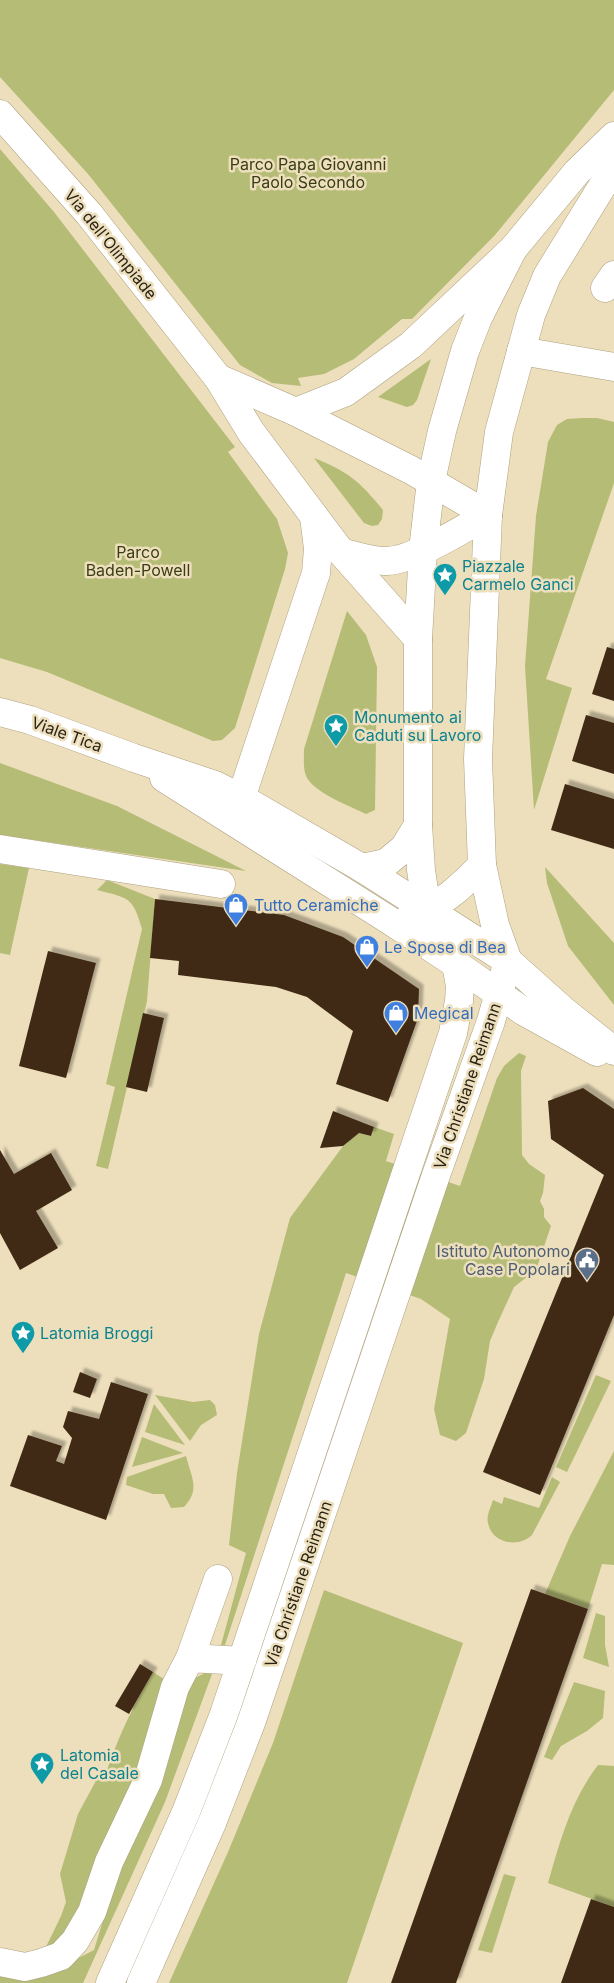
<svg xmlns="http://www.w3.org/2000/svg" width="614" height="1983" font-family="Inter,sans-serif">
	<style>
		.green { fill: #b4bc76 }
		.building { fill: #402a13; filter: url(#shadow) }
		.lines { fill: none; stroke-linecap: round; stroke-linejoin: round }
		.minor-casing { stroke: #aea07f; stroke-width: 29 }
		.tertiary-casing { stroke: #aea07f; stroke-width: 29 }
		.secondary-casing { stroke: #aea07f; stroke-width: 29 }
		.minor { stroke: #fff; stroke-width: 28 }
		.tertiary { stroke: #fff; stroke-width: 28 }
		.secondary { stroke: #fff; stroke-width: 28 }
		.labels { text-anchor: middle; stroke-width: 5; stroke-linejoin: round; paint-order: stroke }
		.park-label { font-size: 16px; fill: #393d15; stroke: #eddfbc }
		.street-label { font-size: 16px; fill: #292316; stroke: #eddfbc }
		.culture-label { font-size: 16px; fill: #0d838f; stroke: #eddfbc; text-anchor: start }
		.shop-label { font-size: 16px; fill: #366cbe; stroke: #eddfbc; text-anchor: start }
		.service-label { font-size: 16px; fill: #4e5e75; stroke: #eddfbc; text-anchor: end }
	</style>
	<defs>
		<filter id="shadow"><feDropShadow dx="4.5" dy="-4.5" stdDeviation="1" flood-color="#0004"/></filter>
	</defs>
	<rect width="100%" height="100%" fill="#eddfbc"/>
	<g class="green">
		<path d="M 0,0 L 614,0 L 614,90 L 495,235 L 412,319 L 402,319 L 354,359 L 324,374 L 298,378 L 301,386 L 272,383 L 240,365 L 88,174 L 0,77 Z"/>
		<path d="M 0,149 L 54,212 L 235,447 L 228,452 L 277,519 L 288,553 L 285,569 L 235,728 L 222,740 L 213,741 L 47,672 L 0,658 Z"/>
		<path d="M 431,359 L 417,400 L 413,405 L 407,407 L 378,397 Z"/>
		<path d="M 583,418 L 597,418 L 614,422 L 614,483 L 546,679 L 572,688 L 534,810 L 525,666 L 536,516 L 548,442 L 557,425 L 567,419 Z"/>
		<path d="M 314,458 C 349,472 359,481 383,510 L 382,519 L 378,525 L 372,526 L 364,523 Z"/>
		<path d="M 347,611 L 366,635 L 377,667 L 375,810 L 366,814 C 350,806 314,793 306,776 C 303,768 304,757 304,749 Z"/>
		<path d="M 0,763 L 117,806 L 246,871 L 0,835 Z"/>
		<path d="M 0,864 L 29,868 L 10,955 L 0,953 Z"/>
		<path d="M 545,867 L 614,943 L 614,1005 L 568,946 L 547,883 Z"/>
		<path d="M 107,880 L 155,899 L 147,1001 L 108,1169 L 96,1166 L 115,1087 L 106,1084 L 142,929 C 133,897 129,898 97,890 Z"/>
		<path d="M 519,1053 L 526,1056 L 521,1071 L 522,1155 L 529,1164 L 545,1175 L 543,1193 L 540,1201 L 544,1209 L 544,1217 L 551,1226 L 536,1270 L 514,1287 L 498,1322 L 490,1341 L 484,1379 L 466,1433 L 456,1441 L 440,1435 L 434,1409 L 450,1319 L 421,1299 L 346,1273 L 225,1645 L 221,1645 L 246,1553 L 229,1545 L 237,1473 L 259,1334 L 290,1218 L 343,1146 L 359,1133 L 371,1136 L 374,1127 L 394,1134 L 386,1161 L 460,1186 L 497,1078 L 504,1066 Z"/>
		<path d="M 596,1375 L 611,1381 L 567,1472 L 556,1467 Z"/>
		<path d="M 155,1395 L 193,1402 L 210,1400 L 215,1405 L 217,1415 L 201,1425 L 190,1441 Z"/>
		<path d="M 154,1404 L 185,1445 L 145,1432 Z"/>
		<path d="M 142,1437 L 183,1453 L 132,1467 Z"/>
		<path d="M 614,1451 L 614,1565 L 602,1564 L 588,1609 L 545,1594 L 570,1536 Z"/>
		<path d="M 186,1456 C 191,1477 201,1489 184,1507 L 171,1508 L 164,1494 L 153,1494 L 126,1485 L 127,1477 Z"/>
		<path d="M 552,1477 L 560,1482 L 532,1535 C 519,1548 492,1544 488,1523 C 486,1516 491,1507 493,1500 L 502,1504 L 504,1497 L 539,1508 Z"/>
		<path d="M 324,1590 L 463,1643 L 347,1983 L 169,1983 L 228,1852 L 273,1743 Z"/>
		<path d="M 596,1613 L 605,1616 L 605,1645 L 609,1667 L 583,1658 Z"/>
		<path d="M 153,1672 L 167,1681 L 139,1777 L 85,1907 L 62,1941 L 44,1951 L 61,1916 L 66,1902 L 60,1874 L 78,1814 L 99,1775 L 107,1770 C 119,1735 134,1704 153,1672 Z"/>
		<path d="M 205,1673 L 212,1674 L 165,1802 L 83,1983 L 0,1983 L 0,1969 L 61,1967 L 94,1950 L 119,1868 L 139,1832 L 149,1807 L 183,1695 L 193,1679 Z"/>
		<path d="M 574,1682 L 605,1691 L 603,1718 L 587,1731 L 561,1746 L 552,1760 L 544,1757 Z"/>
		<path d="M 598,1765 L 614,1766 L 614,1907 L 548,1883 C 560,1841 571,1800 598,1765 Z"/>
		<path d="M 504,1874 L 516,1877 L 492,1953 L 478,1950 Z"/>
	</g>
	<g class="building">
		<path d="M 607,647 L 614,649 L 614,701 L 592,694 Z"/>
		<path d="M 586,715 L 614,723 L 614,774 L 572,761 Z"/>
		<path d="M 565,784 L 614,799 L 614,849 L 551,830 Z"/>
		<path d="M 155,899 L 284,915 L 343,937 L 419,989 L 418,1018 L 388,1102 L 336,1084 L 353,1031 L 307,997 L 276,987 L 178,975 L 179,961 L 150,958 Z"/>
		<path d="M 48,951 L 96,963 L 66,1078 L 19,1066 Z"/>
		<path d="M 143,1013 L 164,1018 L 147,1092 L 126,1087 Z"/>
		<path d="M 583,1088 L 614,1109 L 614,1315 L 540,1495 L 483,1472 L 604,1175 L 551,1139 L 548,1101 Z"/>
		<path d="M 333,1111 L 374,1127 L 371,1136 L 359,1133 L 343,1146 L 320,1148 Z"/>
		<path d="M 0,1150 L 14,1174 L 51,1153 L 72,1190 L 36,1211 L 58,1248 L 20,1270 L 0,1233 Z"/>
		<path d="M 80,1372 L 97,1379 L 90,1398 L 73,1392 Z"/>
		<path d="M 111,1382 L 148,1394 L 106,1520 L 10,1486 L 28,1435 L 62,1446 L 56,1461 L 64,1464 L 72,1438 L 63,1427 L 68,1411 L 99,1419 Z"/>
		<path d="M 531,1589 L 588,1609 L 569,1663 L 456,1983 L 391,1983 Z"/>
		<path d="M 140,1664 L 153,1672 L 129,1714 L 115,1706 Z"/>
		<path d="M 591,1899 L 614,1907 L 614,1983 L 561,1983 Z"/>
	</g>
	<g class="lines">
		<defs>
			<g id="minor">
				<path d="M 605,288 L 614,275"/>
				<path d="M 521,351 L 614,367"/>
				<path d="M 0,849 L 221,884"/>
				<path d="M 190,1658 L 218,1579"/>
				<path d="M 0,1962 L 25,1967 L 41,1963 L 61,1956 L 75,1941 L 92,1912 L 109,1862 L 148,1780 L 175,1687 L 190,1658 L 242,1661"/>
			</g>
			<g id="tertiary">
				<path d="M 0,114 L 89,214 L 218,378 L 251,432 L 341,552 L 418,639"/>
				<path d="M 218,378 L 296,412 L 411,470 L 488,515"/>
				<path d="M 296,412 L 346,392 L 411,345 L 513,249 L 577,172 L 614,136"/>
				<path d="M 341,552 C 356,556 372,561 387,561 C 415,560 462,529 488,515"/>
				<path d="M 241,798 L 316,573 L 318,549 L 314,516"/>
				<path d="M 362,868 L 386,863 L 404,848 L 418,825"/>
				<path d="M 411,915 C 443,904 459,889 482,865"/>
				<path d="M 110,1983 L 186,1812 L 224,1714 L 453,1033 L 459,1001 L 460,986 L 456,964 L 427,910 L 421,870 L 418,825 L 418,639 L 423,550 L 431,481 L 442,431 L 465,351 L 478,318 L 513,249"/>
				<path d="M 141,1983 L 212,1823 L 251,1723 L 435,1178 L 491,1021 L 508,961 L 495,925 L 482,865 L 478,759 L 488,515 L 499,432 L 531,315 L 547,276 L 614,167"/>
			</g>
			<g id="secondary">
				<path d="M 0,712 L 30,720 L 134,758 L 215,785 L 241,798 L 362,868 L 508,961 L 564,1011 L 614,1051"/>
				<path d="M 164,778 L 389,920 L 456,964 L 523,1011 L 597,1052"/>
			</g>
		</defs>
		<use href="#minor" class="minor-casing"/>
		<use href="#tertiary" class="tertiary-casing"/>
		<use href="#secondary" class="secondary-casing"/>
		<use href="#minor" class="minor"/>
		<use href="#tertiary" class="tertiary"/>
		<use href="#secondary" class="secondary"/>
	</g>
	<defs>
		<symbol id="sight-pin" viewBox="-11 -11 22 30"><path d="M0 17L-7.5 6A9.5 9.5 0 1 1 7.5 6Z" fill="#0f9aa8" stroke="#eddfbc"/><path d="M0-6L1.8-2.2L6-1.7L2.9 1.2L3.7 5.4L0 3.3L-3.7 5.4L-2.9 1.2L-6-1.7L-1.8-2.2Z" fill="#fff"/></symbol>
		<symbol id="shop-pin" viewBox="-11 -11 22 30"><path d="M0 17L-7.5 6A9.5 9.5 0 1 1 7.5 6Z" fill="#3f7fe0" stroke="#eddfbc"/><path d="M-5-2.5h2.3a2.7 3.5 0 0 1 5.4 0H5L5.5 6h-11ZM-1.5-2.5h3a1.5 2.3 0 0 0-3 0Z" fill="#fff"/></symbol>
		<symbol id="civic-pin" viewBox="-11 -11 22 30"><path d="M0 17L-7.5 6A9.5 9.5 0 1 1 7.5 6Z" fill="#5c6f8a" stroke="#eddfbc"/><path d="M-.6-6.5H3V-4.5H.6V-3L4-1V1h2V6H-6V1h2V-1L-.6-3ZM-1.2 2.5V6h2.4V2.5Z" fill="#fff"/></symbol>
	</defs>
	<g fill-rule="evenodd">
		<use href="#sight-pin" x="431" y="561" width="28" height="38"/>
		<use href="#sight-pin" x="322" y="712" width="28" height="38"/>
		<use href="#shop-pin" x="222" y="891" width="28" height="38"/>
		<use href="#shop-pin" x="353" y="933" width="28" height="38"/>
		<use href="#shop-pin" x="382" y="999" width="28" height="38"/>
		<use href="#civic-pin" x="573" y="1246" width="28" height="38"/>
		<use href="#sight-pin" x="9" y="1319" width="28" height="38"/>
		<use href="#sight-pin" x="28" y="1750" width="28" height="38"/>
	</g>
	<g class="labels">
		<g class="park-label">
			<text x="308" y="170">Parco Papa Giovanni<tspan x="308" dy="18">Paolo Secondo</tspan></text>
			<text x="138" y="558">Parco<tspan x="138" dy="18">Baden-Powell</tspan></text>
		</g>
		<g class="street-label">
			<text transform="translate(111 244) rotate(51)" y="6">Via dell'Olimpiade</text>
			<text transform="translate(67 734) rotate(20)" y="6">Viale Tica</text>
			<text transform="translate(467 1086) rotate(-71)" y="6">Via Christiane Reimann</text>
			<text transform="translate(298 1584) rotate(-71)" y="6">Via Christiane Reimann</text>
		</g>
		<g class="culture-label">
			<text x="462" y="572">Piazzale<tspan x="462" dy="18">Carmelo Ganci</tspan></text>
			<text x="354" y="723">Monumento ai<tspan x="354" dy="18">Caduti su Lavoro</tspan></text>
			<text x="40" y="1339">Latomia Broggi</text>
			<text x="60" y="1761">Latomia<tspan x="60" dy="18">del Casale</tspan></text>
		</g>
		<g class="shop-label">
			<text x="254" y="911">Tutto Ceramiche</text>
			<text x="384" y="953">Le Spose di Bea</text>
			<text x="414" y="1019">Megical</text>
		</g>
		<g class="service-label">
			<text x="570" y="1257">Istituto Autonomo<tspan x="570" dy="18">Case Popolari</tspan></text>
		</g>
	</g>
</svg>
